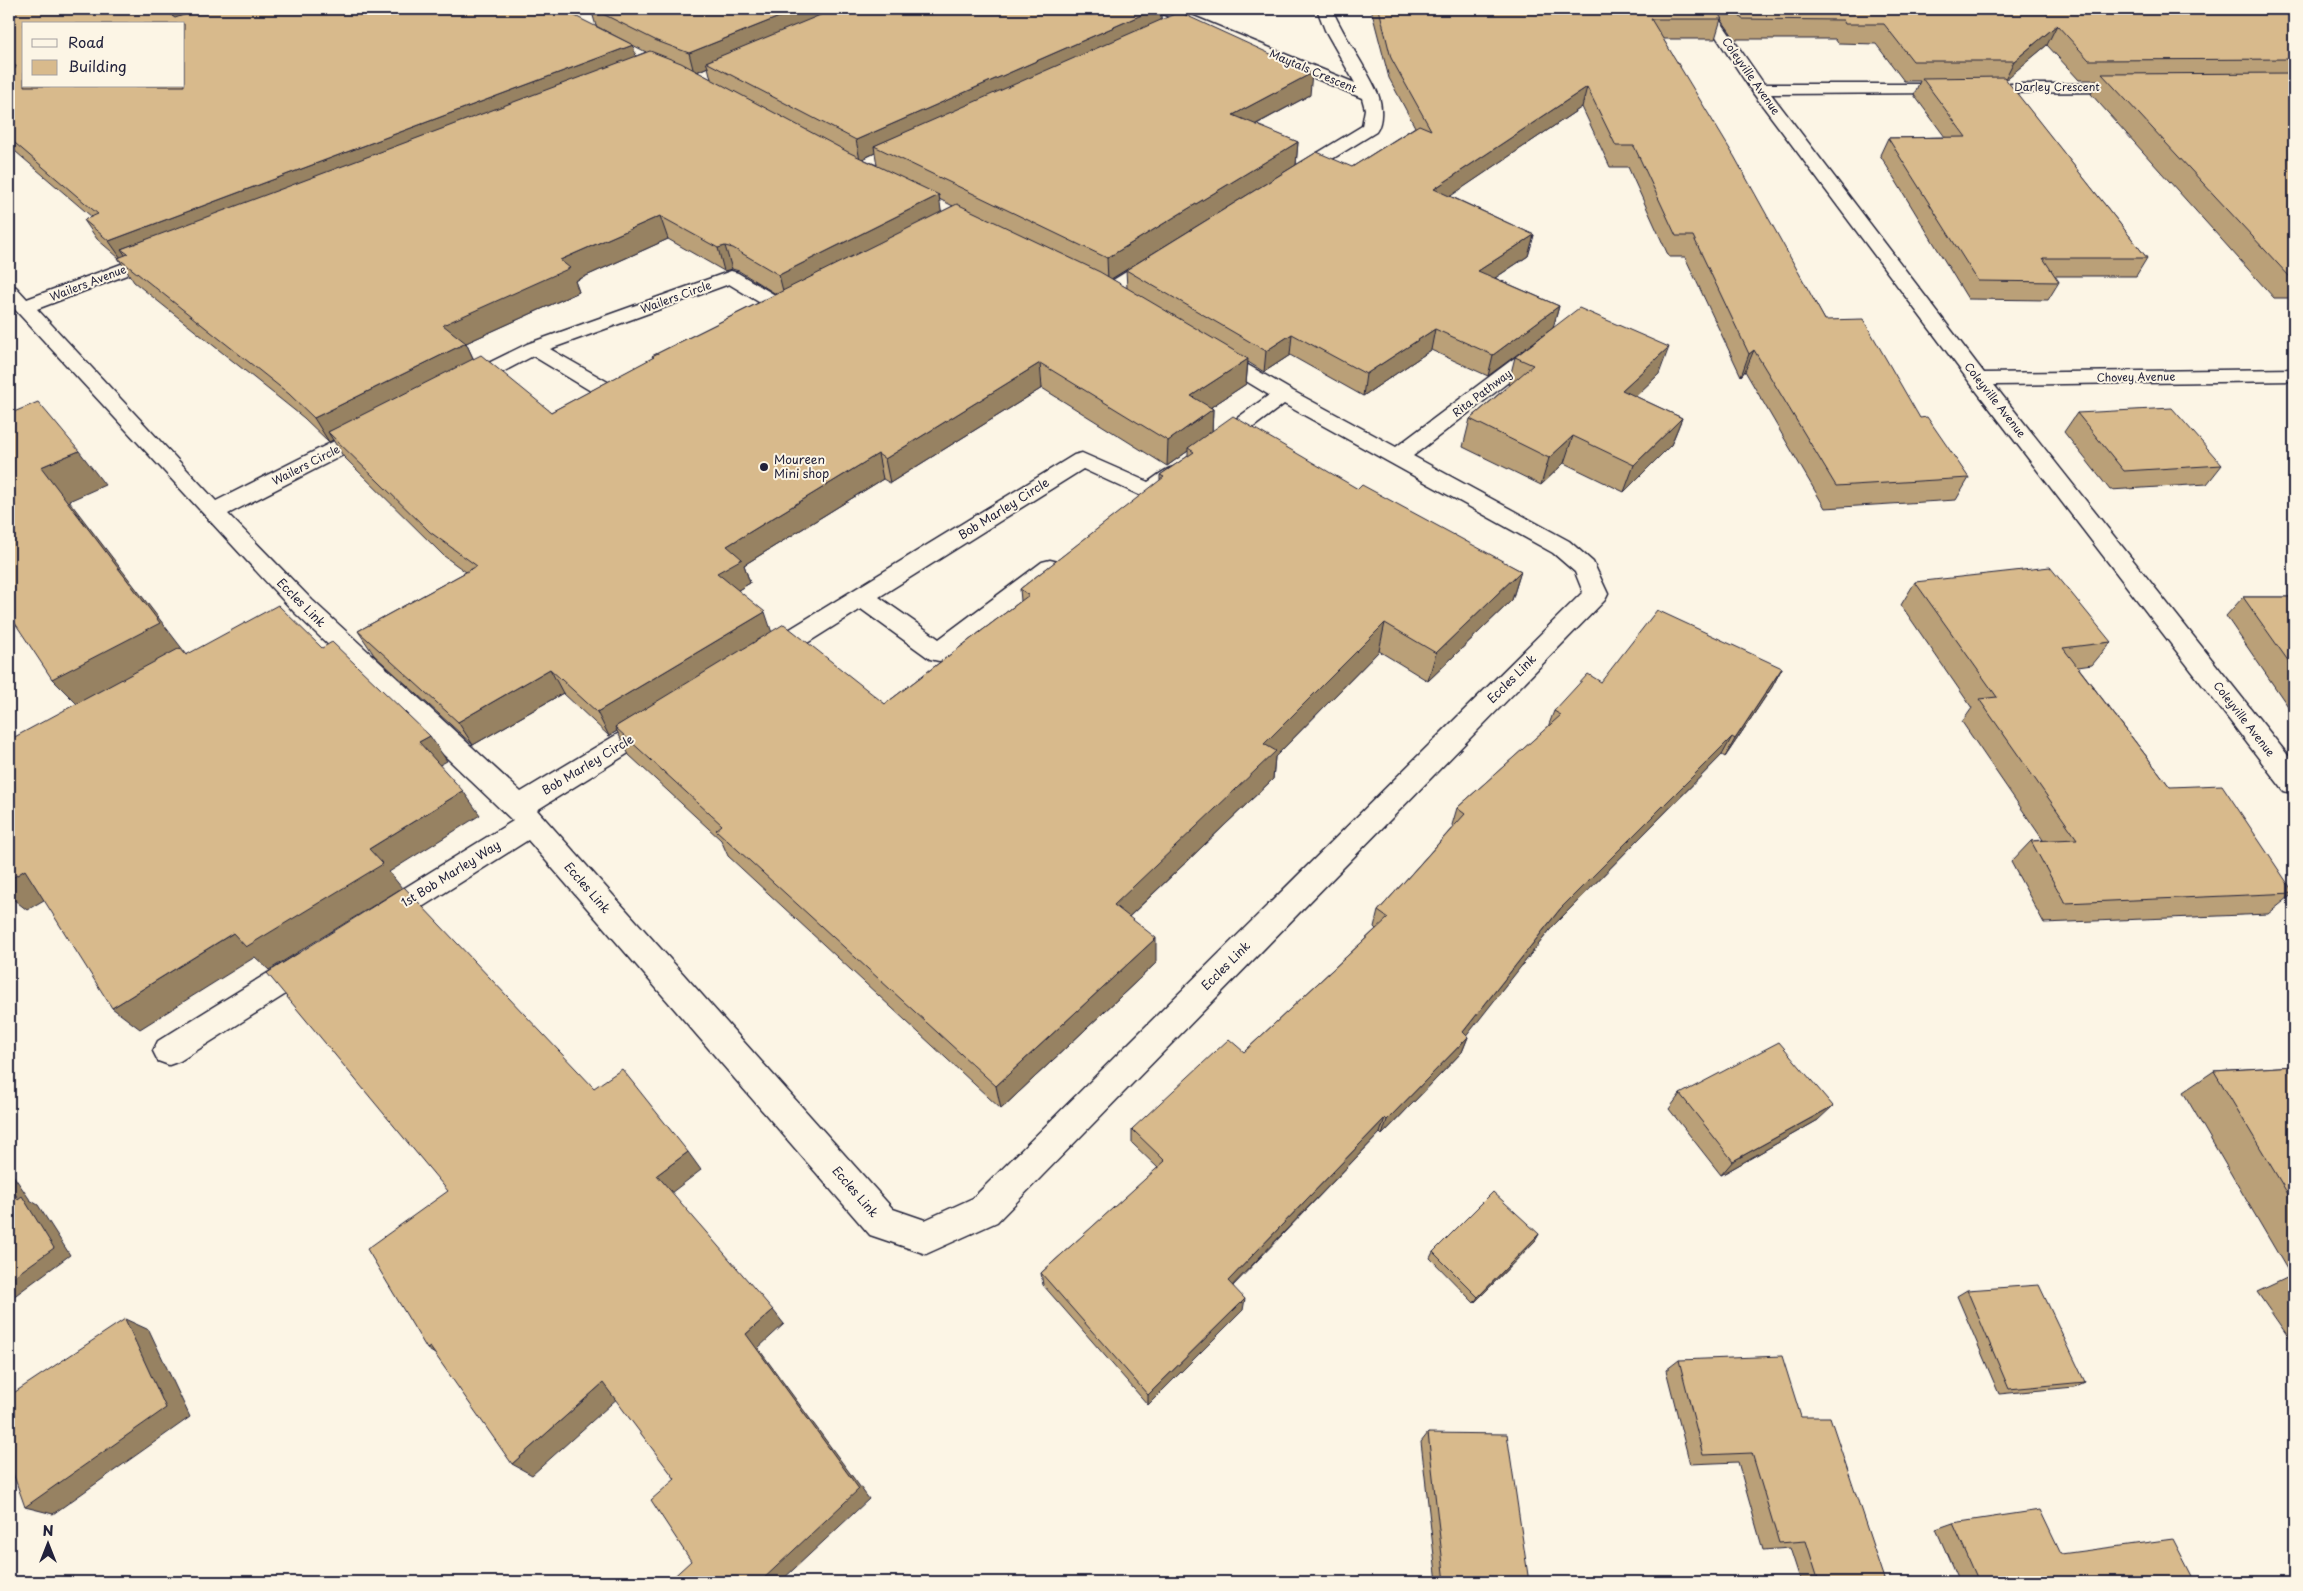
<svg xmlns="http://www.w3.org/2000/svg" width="2303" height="1591" font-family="'Playpen Sans',sans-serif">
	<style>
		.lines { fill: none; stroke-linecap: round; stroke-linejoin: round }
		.minor-casing { stroke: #22223b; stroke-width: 3 }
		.minor { fill: #fcf5e5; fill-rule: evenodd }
		.wall { fill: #baa078; stroke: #22223b; fill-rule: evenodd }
		.shaded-wall { fill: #978262; stroke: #22223b }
		.building { fill: #d8ba8c; stroke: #22223b; fill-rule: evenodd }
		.poi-dot { fill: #22223b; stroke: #fcf5e5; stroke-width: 2 }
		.labels { text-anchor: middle; stroke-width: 4; stroke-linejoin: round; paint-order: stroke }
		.far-street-label { font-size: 11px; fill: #22223b; stroke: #fcf5e5 }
		.poi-label { font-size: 12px; fill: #22223b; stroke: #fcf5e5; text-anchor: start }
		.street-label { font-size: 12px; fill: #22223b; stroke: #fcf5e5 }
	</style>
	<rect width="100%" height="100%" fill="#fcf5e5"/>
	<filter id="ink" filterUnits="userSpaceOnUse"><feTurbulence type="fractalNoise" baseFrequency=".02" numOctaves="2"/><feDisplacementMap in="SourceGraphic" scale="10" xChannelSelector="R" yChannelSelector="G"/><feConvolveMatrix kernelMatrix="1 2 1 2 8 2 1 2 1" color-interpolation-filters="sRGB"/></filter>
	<g filter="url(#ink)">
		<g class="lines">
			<defs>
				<g id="minor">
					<path d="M 1155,9 L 1176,9 L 1355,83 L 1325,30 L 1317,9 L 1332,9 C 1345,39 1365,65 1378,94 C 1382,105 1383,122 1376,132 L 1298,180 L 1286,180 L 1283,176 L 1286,172 L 1362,126 L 1365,109 L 1362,98 L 1158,12 Z"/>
					<path d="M 1698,9 L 1712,9 L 1764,84 L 2139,84 L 2141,87 L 2139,90 L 2133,92 L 1771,94 L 1984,373 L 2294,369 L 2294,381 L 1994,385 L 2294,763 L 2294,794 L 2284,791 L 1971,384 L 1753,93 Z"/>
					<path d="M 159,250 L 166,252 L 169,256 L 166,260 L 37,309 L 216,501 L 364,426 L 372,424 L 380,426 L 383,431 L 380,436 L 228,514 L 312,600 L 521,792 L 646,717 L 655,714 L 664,717 L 668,724 L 664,731 L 537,810 L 893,1209 L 925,1220 L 973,1198 L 1583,592 L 1575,572 L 1553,553 L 1284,404 L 1223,450 L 1215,452 L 1207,450 L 1204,445 L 1207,440 L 1269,395 L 1208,358 L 1205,354 L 1208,350 L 1215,348 L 1222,350 L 1291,390 L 1396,447 L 1533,344 L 1540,342 L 1547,344 L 1550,348 L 1547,352 L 1413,456 L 1569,541 L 1593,562 L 1608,594 L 1605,600 L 997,1222 L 926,1254 L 870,1235 L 528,840 L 392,926 L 382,930 L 372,926 L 367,917 L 372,908 L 513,821 L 294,612 L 9,303 L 9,285 L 16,287 L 27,299 Z"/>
					<path d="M 1159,254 L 1166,256 L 1169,260 L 1166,264 L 1116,295 L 1109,297 L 1102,295 L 1099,291 L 1102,287 L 1152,256 Z"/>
					<path d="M 731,271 L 738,273 L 785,301 L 799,296 L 806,298 L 809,302 C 802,311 788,316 777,313 L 729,284 L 550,349 L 613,385 L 632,378 L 639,379 L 643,384 C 635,395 617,402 604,399 L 533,356 L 470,389 L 463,390 L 456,389 L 452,384 L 456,379 L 527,344 Z"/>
					<path d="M 1082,453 L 1148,482 C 1160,474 1171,463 1186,467 L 1189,472 C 1182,484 1163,496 1150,500 L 1083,469 L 879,597 L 939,639 L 1042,562 L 1050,560 L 1058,562 L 1062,568 L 1058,574 L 948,659 L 939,661 L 930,659 L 861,609 L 777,662 L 768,664 L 759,662 L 755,655 L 759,648 L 1074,455 Z"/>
					<path d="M 308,951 L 319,955 L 323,964 L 319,973 L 180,1061 L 169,1065 L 158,1061 L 153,1051 L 158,1041 L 297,955 Z"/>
				</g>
			</defs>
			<use href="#minor" class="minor-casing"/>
			<use href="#minor" class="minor"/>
		</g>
		<g class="wall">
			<path d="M 9,9 L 636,56 L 646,52 L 596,26 L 591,9 L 1161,9 L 1161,19 L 1310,95 L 1255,125 L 1298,142 L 1296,165 L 1111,279 L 1127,288 L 1126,270 L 1352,167 L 1415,127 L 1389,78 L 1371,9 L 2294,9 L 2294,298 L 2274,298 L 2091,94 L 2098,80 L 2079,80 L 2047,45 L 2005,79 L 2147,258 L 2136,276 L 2055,276 L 2059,282 L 2048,300 L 1968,299 L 1880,155 L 1888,138 L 1945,137 L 1914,95 L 1920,81 L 1904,81 L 1876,44 L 1838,43 L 1835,39 L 1735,39 L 1721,19 L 1715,39 L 1663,39 L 1825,320 L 1920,418 L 1969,478 L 1956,500 L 1825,508 L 1745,371 L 1741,376 L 1685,257 L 1669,257 L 1628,167 L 1610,167 L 1582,107 L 1450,196 L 1534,235 L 1528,256 L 1495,278 L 1559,306 L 1553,328 L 1488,376 L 1431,350 L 1363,396 L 1290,355 L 1264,372 L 1248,362 L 1246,384 L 1211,407 L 1213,409 L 1212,431 L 1358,489 L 1521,571 L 1512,600 L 1428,681 L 1379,651 L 1275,757 L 1273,779 L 1129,917 L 1156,963 L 1001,1109 L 728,856 L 721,840 L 629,755 L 617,731 L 609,736 L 563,693 L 473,745 L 374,655 L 358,631 L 466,572 L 444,556 L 343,456 L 333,440 L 329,442 L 304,418 L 134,282 L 118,258 L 119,258 L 97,239 L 84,220 L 92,217 L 9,146 ZM 708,67 L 711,79 L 697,72 ZM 875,153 L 877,165 L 863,159 ZM 939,199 L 953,206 L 941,212 ZM 668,239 L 724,271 L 732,269 L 739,271 L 776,294 L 652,356 L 653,358 L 551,412 L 473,358 L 466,343 L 579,292 L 575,281 ZM 1042,388 L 1167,466 L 1188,451 L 1188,456 L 1160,475 L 1160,481 L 1020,589 L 1021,601 L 885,704 L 771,631 L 738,590 L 750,583 L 744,565 L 883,479 L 890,483 Z"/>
			<path d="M 1515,357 L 1659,374 L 1635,396 L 1682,418 L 1671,445 L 1624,492 L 1564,463 L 1541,485 L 1463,447 L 1470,419 L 1509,385 L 1508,385 Z"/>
			<path d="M 2077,413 L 2222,465 L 2207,484 L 2110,490 L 2064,432 Z"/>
			<path d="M 1915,582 L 2111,642 L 2092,665 L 2078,667 L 2170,787 L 2294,893 L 2268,914 L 2044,923 L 2011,862 L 2031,841 L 2043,840 L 1962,722 L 1972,708 L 1901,605 Z"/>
			<path d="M 2243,597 L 2294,597 L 2294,715 L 2226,616 Z"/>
			<path d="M 1782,668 L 1772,687 L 1725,757 L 1722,755 L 1553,926 L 1466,1035 L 1468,1037 L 1462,1052 L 1382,1135 L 1380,1133 L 1233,1286 L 1243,1310 L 1148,1405 L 1043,1285 L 1041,1273 L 1158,1168 L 1132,1143 L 1132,1129 L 1244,1052 L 1376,929 L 1374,927 L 1378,911 L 1453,827 L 1452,825 L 1457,808 L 1548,727 L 1554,711 L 1601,682 Z"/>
			<path d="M 2294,1066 L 2294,1345 L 2257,1292 L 2291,1276 L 2183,1092 L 2214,1071 Z"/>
			<path d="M 1680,1094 L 1818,1120 L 1721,1175 L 1669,1109 Z"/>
			<path d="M 1539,1234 L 1535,1241 L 1474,1303 L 1430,1258 L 1433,1252 Z"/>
			<path d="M 1967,1290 L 2085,1382 L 2074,1387 L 1999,1394 L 1957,1296 Z"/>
			<path d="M 1679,1360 L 1801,1417 L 1885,1582 L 1801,1582 L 1790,1548 L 1763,1550 L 1738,1462 L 1690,1464 L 1666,1370 Z"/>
			<path d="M 1428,1433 L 1529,1582 L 1437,1582 L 1421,1442 Z"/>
			<path d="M 1953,1523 L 2061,1554 L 2195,1582 L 1959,1582 L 1936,1529 Z"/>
		</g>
		<g class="shaded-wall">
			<path d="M 173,9 L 225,9 L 183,24 L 172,16 Z"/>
			<path d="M 799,9 L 849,9 L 706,62 L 708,67 L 694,73 L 689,53 Z"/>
			<path d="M 1155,9 L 1161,9 L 1161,25 L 874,146 L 875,153 L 860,160 L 856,140 Z"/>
			<path d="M 2057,25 L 2047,45 L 2004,81 L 2014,61 Z"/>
			<path d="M 633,45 L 638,64 L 121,249 L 128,259 L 123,261 L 109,241 Z"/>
			<path d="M 13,57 L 16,66 L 14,65 L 21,77 L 9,80 L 9,58 Z"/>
			<path d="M 1312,73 L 1310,95 L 1232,137 L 1233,115 Z"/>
			<path d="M 1587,87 L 1582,107 L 1430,210 L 1434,189 Z"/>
			<path d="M 1298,142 L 1296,165 L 1108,281 L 1107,258 Z"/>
			<path d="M 939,195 L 942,218 L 785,299 L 779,275 Z"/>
			<path d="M 660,216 L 668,239 L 575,281 L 579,292 L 455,348 L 443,325 L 560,260 Z"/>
			<path d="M 1534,235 L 1528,256 L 1474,292 L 1478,271 Z"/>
			<path d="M 725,246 L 732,269 L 724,271 L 718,248 Z"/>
			<path d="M 1559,306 L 1553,328 L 1488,376 L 1493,355 Z"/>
			<path d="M 1435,329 L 1431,350 L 1363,396 L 1366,374 Z"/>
			<path d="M 1292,334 L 1290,355 L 1264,372 L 1266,351 Z"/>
			<path d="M 466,343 L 477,367 L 328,432 L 333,440 L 329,442 L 314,418 Z"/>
			<path d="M 1669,347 L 1659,374 L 1613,418 L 1622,390 Z"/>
			<path d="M 1754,350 L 1745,371 L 1741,376 L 1749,354 Z"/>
			<path d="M 1248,359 L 1246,384 L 1190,421 L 1191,396 Z"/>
			<path d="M 1040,363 L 1042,388 L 890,483 L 885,459 Z"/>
			<path d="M 1213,409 L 1212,434 L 1188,448 L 1188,451 L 1167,466 L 1168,441 Z"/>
			<path d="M 1682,418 L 1671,445 L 1624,492 L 1634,465 Z"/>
			<path d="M 1573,436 L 1564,463 L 1541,485 L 1549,458 Z"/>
			<path d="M 79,451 L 105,485 L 69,501 L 187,655 L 84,711 L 52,679 L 41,467 Z"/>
			<path d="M 878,454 L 883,479 L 744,565 L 750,583 L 725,598 L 717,573 L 727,546 Z"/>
			<path d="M 1521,571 L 1512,600 L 1428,681 L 1436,653 Z"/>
			<path d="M 765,612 L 773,636 L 615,727 L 617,731 L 609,736 L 597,712 Z"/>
			<path d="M 1385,623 L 1379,651 L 1275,757 L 1273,779 L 1115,930 L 1114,905 L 1264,744 Z"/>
			<path d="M 1782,668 L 1772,687 L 1725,757 L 1735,739 Z"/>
			<path d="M 550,669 L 563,693 L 473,745 L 458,722 Z"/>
			<path d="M 430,736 L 447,761 L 436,767 L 419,742 Z"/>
			<path d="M 1732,737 L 1722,755 L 1553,926 L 1457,1048 L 1463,1032 L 1560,909 Z"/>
			<path d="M 463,791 L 480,815 L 389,872 L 402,888 L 269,970 L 255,957 L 140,1029 L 112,1008 Z"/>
			<path d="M 25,870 L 54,894 L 27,910 L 9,896 L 9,880 Z"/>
			<path d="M 1156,938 L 1156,963 L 1001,1109 L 996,1086 Z"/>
			<path d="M 1468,1037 L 1462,1052 L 1382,1135 L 1387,1120 Z"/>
			<path d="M 1833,1106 L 1818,1120 L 1721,1175 L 1733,1161 Z"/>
			<path d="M 1385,1118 L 1380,1133 L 1226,1292 L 1228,1281 Z"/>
			<path d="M 688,1152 L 701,1170 L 671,1193 L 657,1175 Z"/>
			<path d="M 9,1169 L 30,1200 L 38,1205 L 70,1255 L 9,1300 L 9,1280 L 18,1199 L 9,1184 Z"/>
			<path d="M 1539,1234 L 1535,1241 L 1474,1303 L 1478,1297 Z"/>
			<path d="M 1245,1299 L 1243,1310 L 1148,1405 L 1148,1395 Z"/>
			<path d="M 773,1310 L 784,1324 L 758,1348 L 869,1499 L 780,1582 L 760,1582 L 746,1334 Z"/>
			<path d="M 125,1319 L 149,1330 L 190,1417 L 53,1514 L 25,1507 Z"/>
			<path d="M 430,1347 L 449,1363 L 427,1349 Z"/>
			<path d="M 603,1383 L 620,1396 L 532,1475 L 512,1464 Z"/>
		</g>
		<g class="building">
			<path d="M 9,9 L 173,9 L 172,16 L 175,18 L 201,9 L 561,9 L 633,45 L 109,241 L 84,220 L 98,214 L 9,138 L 9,71 L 15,69 L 16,66 L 14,65 L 13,57 L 9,58 ZM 24,24 L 184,24 L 184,86 L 24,86 Z"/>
			<path d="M 593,9 L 799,9 L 689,53 L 657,41 Z"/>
			<path d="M 835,9 L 1155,9 L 856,140 L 706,62 Z"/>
			<path d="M 1379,9 L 1715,9 L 1722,19 L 1651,19 L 1734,156 L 1825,320 L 1863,319 L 1920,418 L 1927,417 L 1969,478 L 1836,486 L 1754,350 L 1749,354 L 1693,236 L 1676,236 L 1634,146 L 1616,146 L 1587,87 L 1434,189 L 1534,235 L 1478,271 L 1559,306 L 1493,355 L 1435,329 L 1366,374 L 1292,334 L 1266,351 L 1126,270 L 1317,152 L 1352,167 L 1419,125 L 1431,130 L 1391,58 Z"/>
			<path d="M 1734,9 L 2294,9 L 2294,59 L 2089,60 L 2057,25 L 2014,61 L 1913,61 L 1884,24 L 1845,24 L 1843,20 L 1742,19 Z"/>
			<path d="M 1179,12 L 1312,73 L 1233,115 L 1298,142 L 1107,258 L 874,146 Z"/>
			<path d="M 650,51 L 681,63 L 848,152 L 939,195 L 779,275 L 733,248 L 725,246 L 718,248 L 660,216 L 560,260 L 570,268 L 443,325 L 466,343 L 314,418 L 289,394 L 118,258 L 128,254 L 121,249 Z"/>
			<path d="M 2294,73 L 2294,277 L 2290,277 L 2102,74 Z"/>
			<path d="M 2004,77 L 2147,258 L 2043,258 L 2059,282 L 1978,281 L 1888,138 L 1966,137 L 1922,78 Z"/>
			<path d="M 957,204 L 1100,272 L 1248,359 L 1191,396 L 1213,409 L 1168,441 L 1040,363 L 885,459 L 878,454 L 727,546 L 742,559 L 717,573 L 765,612 L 597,712 L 550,669 L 458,722 L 358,631 L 477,566 L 430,532 L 328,432 L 481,355 L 551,412 L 654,357 L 652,356 Z"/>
			<path d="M 1579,308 L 1669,347 L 1622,390 L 1682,418 L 1634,465 L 1573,436 L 1549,458 L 1470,419 L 1533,365 L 1515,357 Z"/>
			<path d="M 38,402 L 79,451 L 41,467 L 160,623 L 52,679 L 9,614 L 9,414 Z"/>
			<path d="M 2172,408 L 2222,465 L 2124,471 L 2077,413 Z"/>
			<path d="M 1233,416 L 1358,489 L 1362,485 L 1521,571 L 1436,653 L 1385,623 L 1264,744 L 1276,751 L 1114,905 L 1156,938 L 996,1086 L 716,830 L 722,825 L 615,727 L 784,624 L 885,704 L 1029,595 L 1020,589 L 1164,477 L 1160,475 L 1194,452 L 1188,448 Z"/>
			<path d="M 2050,567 L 2111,642 L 2063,648 L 2170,787 L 2222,785 L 2294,893 L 2065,903 L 2031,841 L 2077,839 L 1979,699 L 1997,697 L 1915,582 Z"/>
			<path d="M 2243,597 L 2294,597 L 2294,669 Z"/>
			<path d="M 278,605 L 322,648 L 332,642 L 430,736 L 419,742 L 463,791 L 369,849 L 383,864 L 246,947 L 233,933 L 112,1008 L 25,870 L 9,880 L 9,740 L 180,648 L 186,655 Z"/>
			<path d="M 1657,610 L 1782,668 L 1735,739 L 1732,737 L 1560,909 L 1463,1032 L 1468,1037 L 1387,1120 L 1385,1118 L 1228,1281 L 1245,1299 L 1148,1395 L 1041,1273 L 1165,1161 L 1132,1129 L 1229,1039 L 1244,1052 L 1388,918 L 1378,911 L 1465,814 L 1457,808 L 1561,715 L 1554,711 L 1588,674 L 1601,682 Z"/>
			<path d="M 404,887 L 594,1088 L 622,1069 L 688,1152 L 657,1175 L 773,1310 L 746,1334 L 859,1489 L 760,1582 L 668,1582 L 691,1561 L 651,1500 L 675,1479 L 603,1383 L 512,1464 L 430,1347 L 427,1349 L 367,1249 L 448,1191 L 267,973 Z"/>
			<path d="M 1779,1042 L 1833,1106 L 1733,1161 L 1680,1094 Z"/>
			<path d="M 2294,1066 L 2294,1204 L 2214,1071 Z"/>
			<path d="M 9,1184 L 18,1199 L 22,1196 L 54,1248 L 9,1280 Z"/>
			<path d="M 1493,1192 L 1539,1234 L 1478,1297 L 1433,1252 Z"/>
			<path d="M 2039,1285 L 2085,1382 L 2009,1389 L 1967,1290 Z"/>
			<path d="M 125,1319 L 166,1408 L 25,1507 L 9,1462 L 9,1396 Z"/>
			<path d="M 1782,1356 L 1801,1417 L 1830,1417 L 1885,1582 L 1819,1582 L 1806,1541 L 1779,1543 L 1752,1453 L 1703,1455 L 1679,1360 Z"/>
			<path d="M 1428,1433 L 1507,1434 L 1529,1582 L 1445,1582 Z"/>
			<path d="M 2040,1510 L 2061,1554 L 2173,1539 L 2195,1582 L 1979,1582 L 1953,1523 Z"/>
		</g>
	</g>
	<circle class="poi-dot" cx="764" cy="467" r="5"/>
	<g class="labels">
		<g class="far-street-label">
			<text transform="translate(1313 71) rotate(23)" y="4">Maytals Crescent</text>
			<text transform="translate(1751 76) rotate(55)" y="4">Coleyville Avenue</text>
			<text x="2057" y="91">Darley Crescent</text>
			<text transform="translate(88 283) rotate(-21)" y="4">Wailers Avenue</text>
			<text transform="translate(676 297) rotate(-20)" y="4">Wailers Circle</text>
			<text transform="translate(2136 377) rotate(-1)" y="4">Chovey Avenue</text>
			<text transform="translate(1482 393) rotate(-37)" y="4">Rita Pathway</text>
			<text transform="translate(1995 400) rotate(52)" y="4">Coleyville Avenue</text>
			<text transform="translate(306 465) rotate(-27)" y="4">Wailers Circle</text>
			<text transform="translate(2244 719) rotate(52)" y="4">Coleyville Avenue</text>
		</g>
		<g class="poi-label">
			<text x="774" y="464">Moureen<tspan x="774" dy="14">Mini shop</tspan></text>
		</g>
		<g class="street-label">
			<text transform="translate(1004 509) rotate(-32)" y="4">Bob Marley Circle</text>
			<text transform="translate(301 603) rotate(45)" y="4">Eccles Link</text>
			<text transform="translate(1512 679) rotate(-45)" y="4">Eccles Link</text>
			<text transform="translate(588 765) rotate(-31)" y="4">Bob Marley Circle</text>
			<text transform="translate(451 874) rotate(-32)" y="4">1st Bob Marley Way</text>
			<text transform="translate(587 888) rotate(49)" y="4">Eccles Link</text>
			<text transform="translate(1226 966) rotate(-45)" y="4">Eccles Link</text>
			<text transform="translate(855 1192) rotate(49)" y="4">Eccles Link</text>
		</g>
	</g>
	<rect width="2303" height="1591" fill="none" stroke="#fcf5e5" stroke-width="30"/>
	<rect x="15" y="15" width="2273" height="1561" fill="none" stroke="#22223b" stroke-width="2" filter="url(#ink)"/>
	<rect x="22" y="22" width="162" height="65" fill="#fcf5e5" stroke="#a5a1a1"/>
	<rect x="32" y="39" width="25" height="8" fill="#fcf5e5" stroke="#a5a1a1"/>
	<text x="68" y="48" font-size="15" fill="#22223b">Road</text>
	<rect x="32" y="60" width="25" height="15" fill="#d8ba8c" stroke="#a5a1a1"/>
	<text x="68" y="72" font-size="15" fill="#22223b">Building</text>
	<g transform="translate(48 1544)" stroke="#fcf5e5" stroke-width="4" paint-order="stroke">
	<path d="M0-4L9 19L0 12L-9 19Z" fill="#22223b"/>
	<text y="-8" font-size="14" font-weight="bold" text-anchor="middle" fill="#22223b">N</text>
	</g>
</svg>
